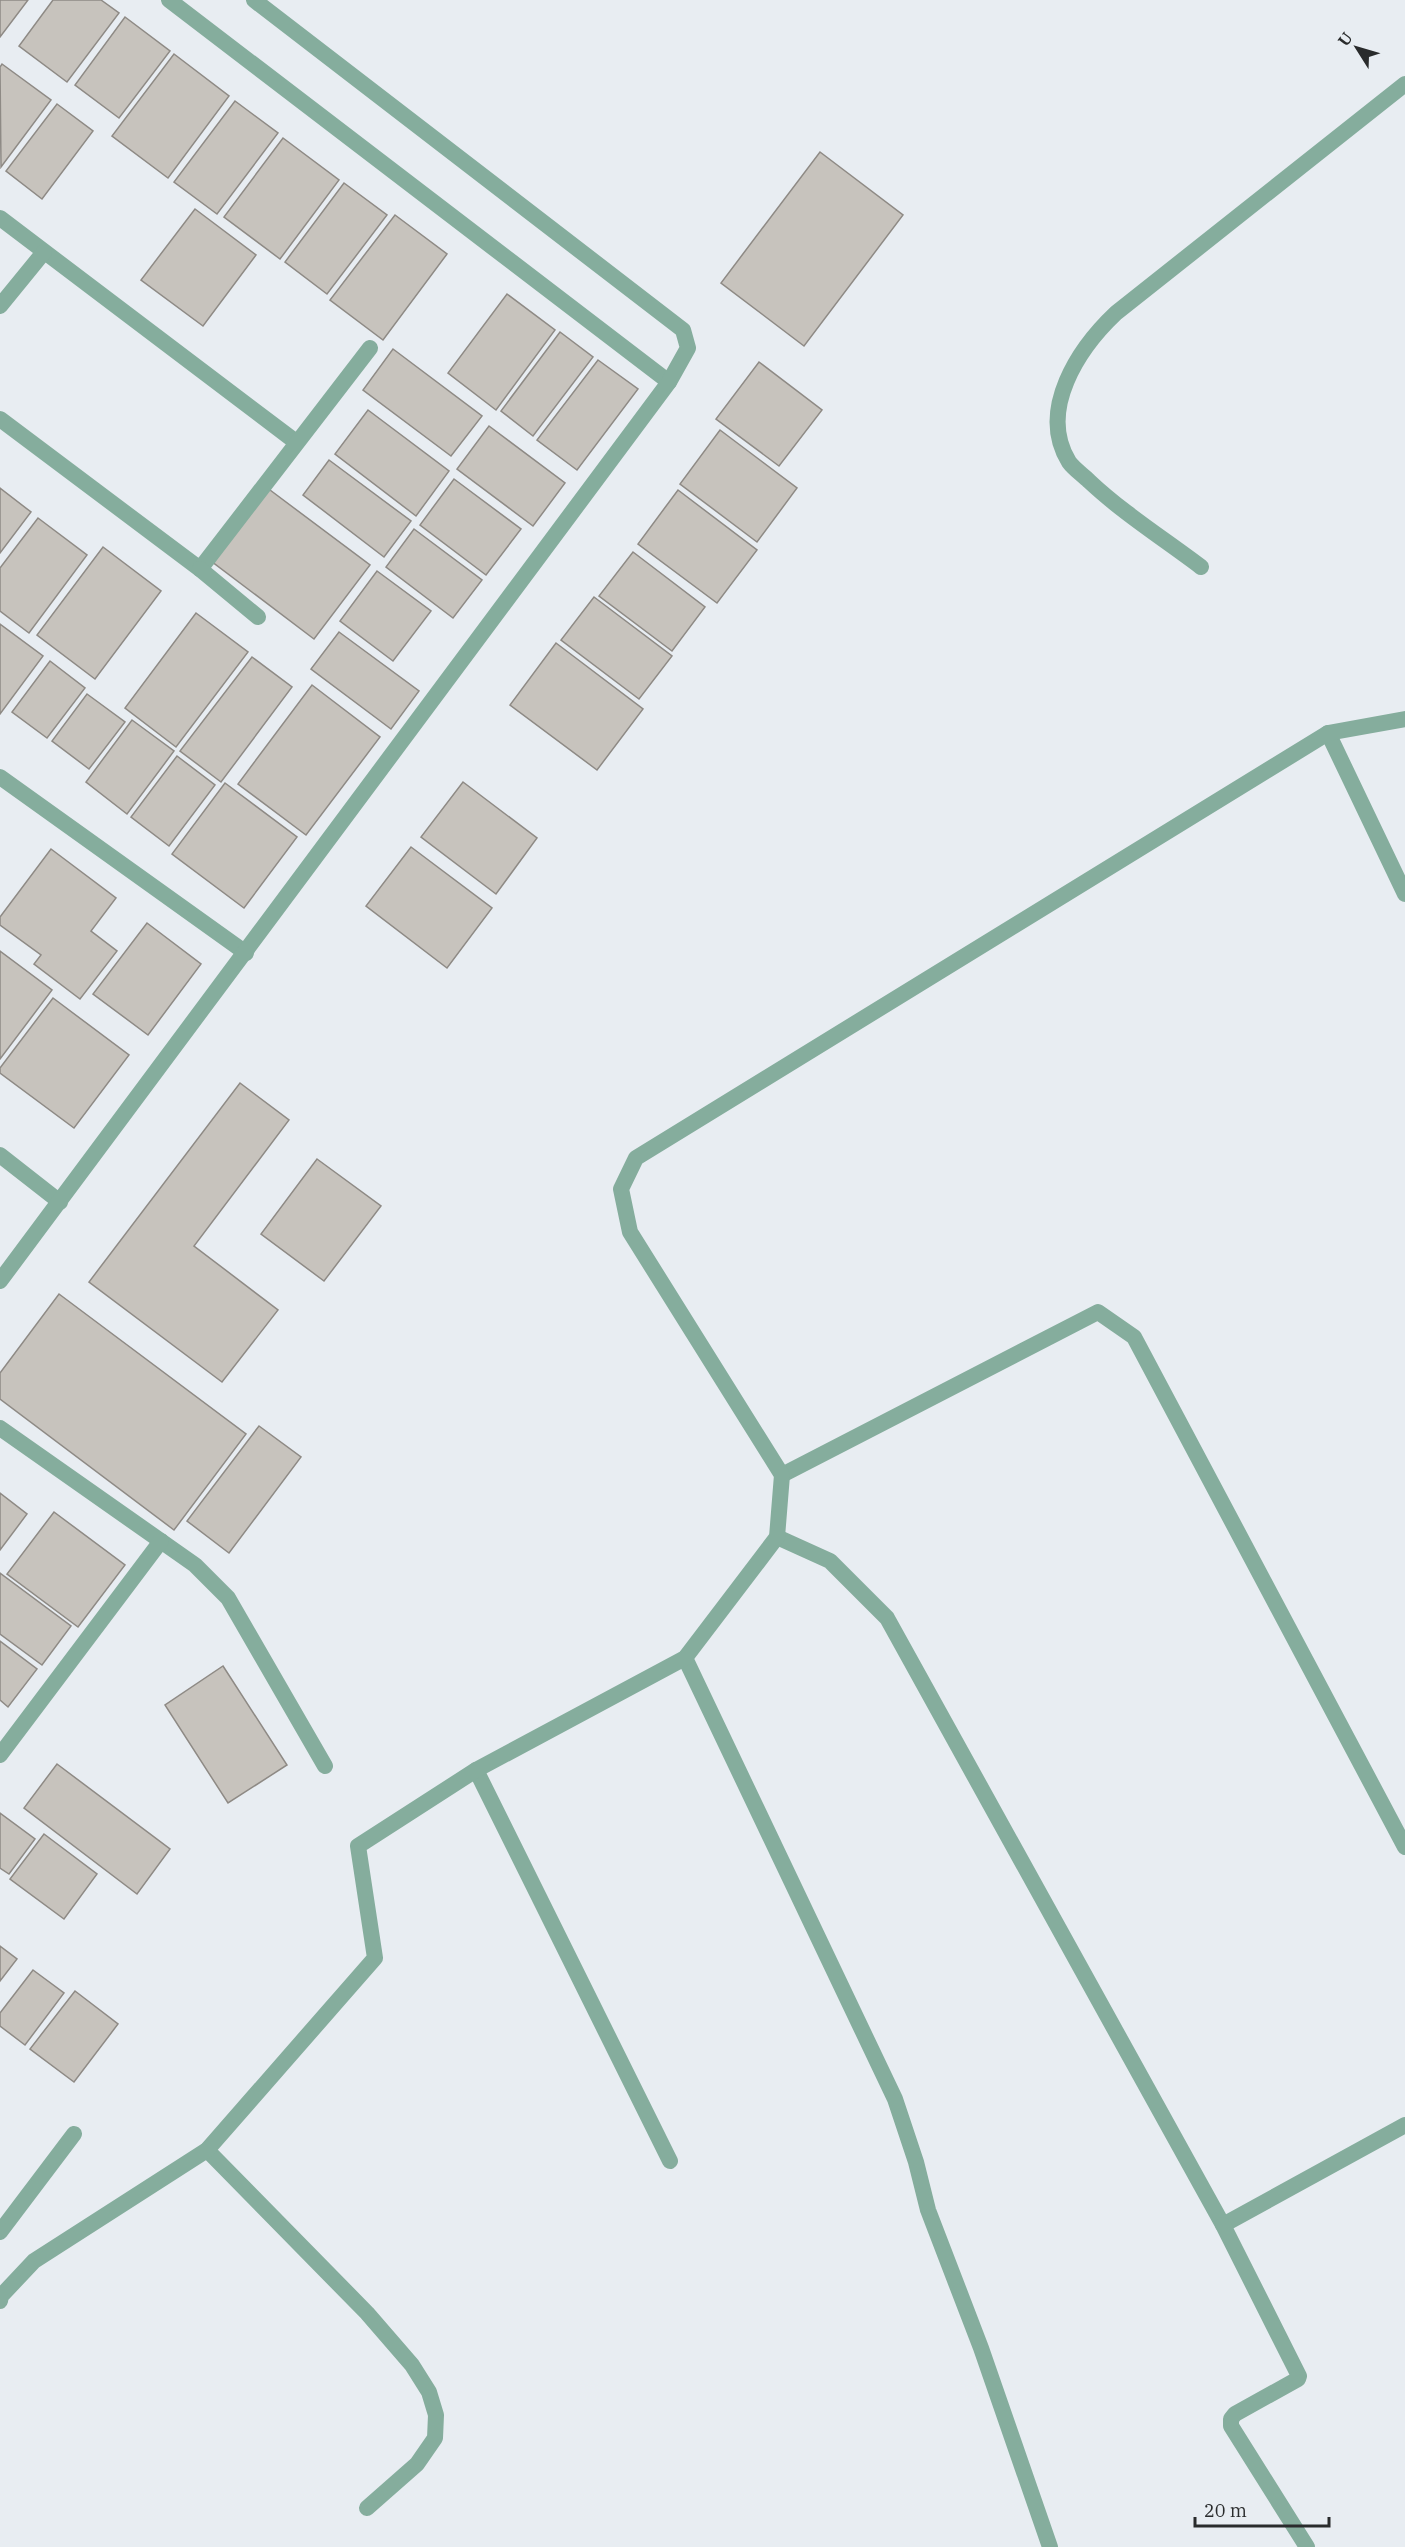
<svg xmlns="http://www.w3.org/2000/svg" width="1405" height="2547" font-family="'IBM Plex Serif',serif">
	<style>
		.building { fill: #c7c3bd; stroke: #8e8a85; stroke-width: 1.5 }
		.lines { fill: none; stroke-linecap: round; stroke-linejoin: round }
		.minor { stroke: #85ad9d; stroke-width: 16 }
	</style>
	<rect width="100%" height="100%" fill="#e8edf2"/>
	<g class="building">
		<path d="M 0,0 L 28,0 L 0,37 Z"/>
		<path d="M 53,0 L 101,0 L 119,13 L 67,82 L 19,46 Z"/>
		<path d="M 125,17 L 170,51 L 119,118 L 75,85 Z"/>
		<path d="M 174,54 L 229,96 L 168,178 L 112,136 Z"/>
		<path d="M 2,64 L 51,100 L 1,167 L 0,67 Z"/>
		<path d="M 235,101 L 278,133 L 217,214 L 174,182 Z"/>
		<path d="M 57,104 L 93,131 L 42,199 L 6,171 Z"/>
		<path d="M 283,138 L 339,180 L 280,259 L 224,217 Z"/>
		<path d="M 820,152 L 903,215 L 804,346 L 721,283 Z"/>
		<path d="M 344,183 L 387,215 L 327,294 L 285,262 Z"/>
		<path d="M 195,209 L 256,255 L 203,326 L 141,280 Z"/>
		<path d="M 395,215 L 447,254 L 383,340 L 330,300 Z"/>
		<path d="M 507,294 L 555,330 L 496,410 L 448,373 Z"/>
		<path d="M 560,332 L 593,357 L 533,436 L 501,411 Z"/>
		<path d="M 393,349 L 482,416 L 451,456 L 363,390 Z"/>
		<path d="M 598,360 L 638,389 L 577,470 L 537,440 Z"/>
		<path d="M 759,362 L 822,410 L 779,466 L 716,419 Z"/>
		<path d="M 368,410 L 449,471 L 416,516 L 335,454 Z"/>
		<path d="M 489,426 L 565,483 L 533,526 L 457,469 Z"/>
		<path d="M 720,430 L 797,488 L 757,542 L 680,484 Z"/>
		<path d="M 329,460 L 411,521 L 384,557 L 303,495 Z"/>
		<path d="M 454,479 L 521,529 L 486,575 L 420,525 Z"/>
		<path d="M 266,487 L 370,565 L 314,639 L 211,561 Z"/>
		<path d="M 0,488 L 31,512 L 0,553 Z"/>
		<path d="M 678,490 L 757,550 L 717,603 L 638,544 Z"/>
		<path d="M 38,518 L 87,555 L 29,633 L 0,611 L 0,568 Z"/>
		<path d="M 414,529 L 482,580 L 453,618 L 386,567 Z"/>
		<path d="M 103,547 L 161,591 L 95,679 L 37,635 Z"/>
		<path d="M 633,552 L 705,607 L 672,651 L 599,596 Z"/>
		<path d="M 377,571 L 431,611 L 393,661 L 340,621 Z"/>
		<path d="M 594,597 L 672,656 L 639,699 L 561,640 Z"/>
		<path d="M 196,613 L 248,652 L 176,747 L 125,708 Z"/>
		<path d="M 0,624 L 43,656 L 0,714 Z"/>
		<path d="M 339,632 L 419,691 L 391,729 L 311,669 Z"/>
		<path d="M 556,643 L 643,709 L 597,770 L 510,705 Z"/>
		<path d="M 252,657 L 292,687 L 221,782 L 180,751 Z"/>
		<path d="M 50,661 L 85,688 L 47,738 L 12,712 Z"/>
		<path d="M 312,685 L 380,737 L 306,835 L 238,784 Z"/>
		<path d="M 87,694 L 125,722 L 89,769 L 52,741 Z"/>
		<path d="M 132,720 L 174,751 L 127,814 L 86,782 Z"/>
		<path d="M 177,756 L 215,785 L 169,846 L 131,817 Z"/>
		<path d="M 463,782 L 537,838 L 496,894 L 421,837 Z"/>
		<path d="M 225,783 L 297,837 L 244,908 L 172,854 Z"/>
		<path d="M 411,847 L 492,908 L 447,968 L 366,906 Z"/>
		<path d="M 51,849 L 116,898 L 91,931 L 117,951 L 80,999 L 34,964 L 41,955 L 0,925 L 0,917 Z"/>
		<path d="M 147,923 L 201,964 L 148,1035 L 93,994 Z"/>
		<path d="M 0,951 L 52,990 L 0,1059 Z"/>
		<path d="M 53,998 L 129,1055 L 74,1128 L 0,1073 L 0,1068 Z"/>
		<path d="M 240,1083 L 289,1120 L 194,1246 L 278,1310 L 222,1382 L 89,1282 Z"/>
		<path d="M 317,1159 L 381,1206 L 324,1281 L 261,1234 Z"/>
		<path d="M 59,1294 L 246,1434 L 174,1530 L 0,1399 L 0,1373 Z"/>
		<path d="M 259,1426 L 301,1457 L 229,1553 L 187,1521 Z"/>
		<path d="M 0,1493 L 27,1514 L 0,1550 Z"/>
		<path d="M 54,1512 L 125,1565 L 78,1627 L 7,1574 Z"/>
		<path d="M 0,1573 L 71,1626 L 42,1665 L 0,1634 Z"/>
		<path d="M 0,1641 L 37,1669 L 8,1707 L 0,1700 Z"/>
		<path d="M 223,1666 L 287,1765 L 228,1803 L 165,1705 Z"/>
		<path d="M 57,1764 L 170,1849 L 137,1894 L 24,1808 Z"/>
		<path d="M 0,1813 L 35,1839 L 9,1874 L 0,1868 Z"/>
		<path d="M 44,1834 L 97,1874 L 64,1919 L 10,1879 Z"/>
		<path d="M 0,1946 L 17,1959 L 0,1981 Z"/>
		<path d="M 33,1970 L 64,1993 L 25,2045 L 0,2026 L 0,2013 Z"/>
		<path d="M 75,1991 L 118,2024 L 74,2082 L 30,2049 Z"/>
	</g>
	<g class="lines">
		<g class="minor">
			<path d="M 169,0 L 669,382"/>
			<path d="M 0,218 L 296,442"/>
			<path d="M 0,306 L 44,252"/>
			<path d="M 0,419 L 200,569 L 370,348"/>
			<path d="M 1201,567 C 1164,539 1123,513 1089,481 C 1083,475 1074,469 1069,462 C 1037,410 1079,348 1116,313 L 1405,84"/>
			<path d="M 200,569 L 258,617"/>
			<path d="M 1328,733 L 1405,894"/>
			<path d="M 0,777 L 246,953"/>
			<path d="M 0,1155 L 60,1202"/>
			<path d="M 0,1281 L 669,382 L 688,348 L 683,330 L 254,0"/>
			<path d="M 0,1428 L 195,1565 L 228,1598 L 325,1766"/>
			<path d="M 782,1475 L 1098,1312 L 1134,1337 L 1405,1847"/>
			<path d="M 777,1537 L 830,1561 L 887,1618 L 1223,2225 L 1405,2125"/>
			<path d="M 685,1658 L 895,2099 L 916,2162 L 928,2210 L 981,2348 L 1050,2547"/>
			<path d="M 0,1755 L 161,1541"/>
			<path d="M 476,1770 L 670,2161"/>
			<path d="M 207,2150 L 367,2313 L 412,2365 L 429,2392 L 436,2415 L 435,2438 L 417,2464 L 367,2508"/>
			<path d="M 1223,2225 L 1299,2376 L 1298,2379 L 1235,2414 L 1231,2419 L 1231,2426 L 1307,2547"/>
			<path d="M 0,2232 L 74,2134"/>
			<path d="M 0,2301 L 1,2296 L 34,2261 L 207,2150 L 375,1958 L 358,1846 L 476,1770 L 685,1658 L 777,1537 L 782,1475 L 630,1232 L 621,1189 L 636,1158 L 1328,733 L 1405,719"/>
		</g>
	</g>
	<g transform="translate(1357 48) rotate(307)" stroke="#e8edf2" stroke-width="4.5" paint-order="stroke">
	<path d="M0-4.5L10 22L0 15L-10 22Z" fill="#292b2c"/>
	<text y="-9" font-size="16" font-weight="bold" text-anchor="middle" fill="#292b2c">U</text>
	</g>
	<path d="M1195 2517v9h134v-9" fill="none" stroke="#292b2c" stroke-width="3"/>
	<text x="1204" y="2517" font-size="18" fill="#292b2c" stroke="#e8edf2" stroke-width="4.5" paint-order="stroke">20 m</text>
</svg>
